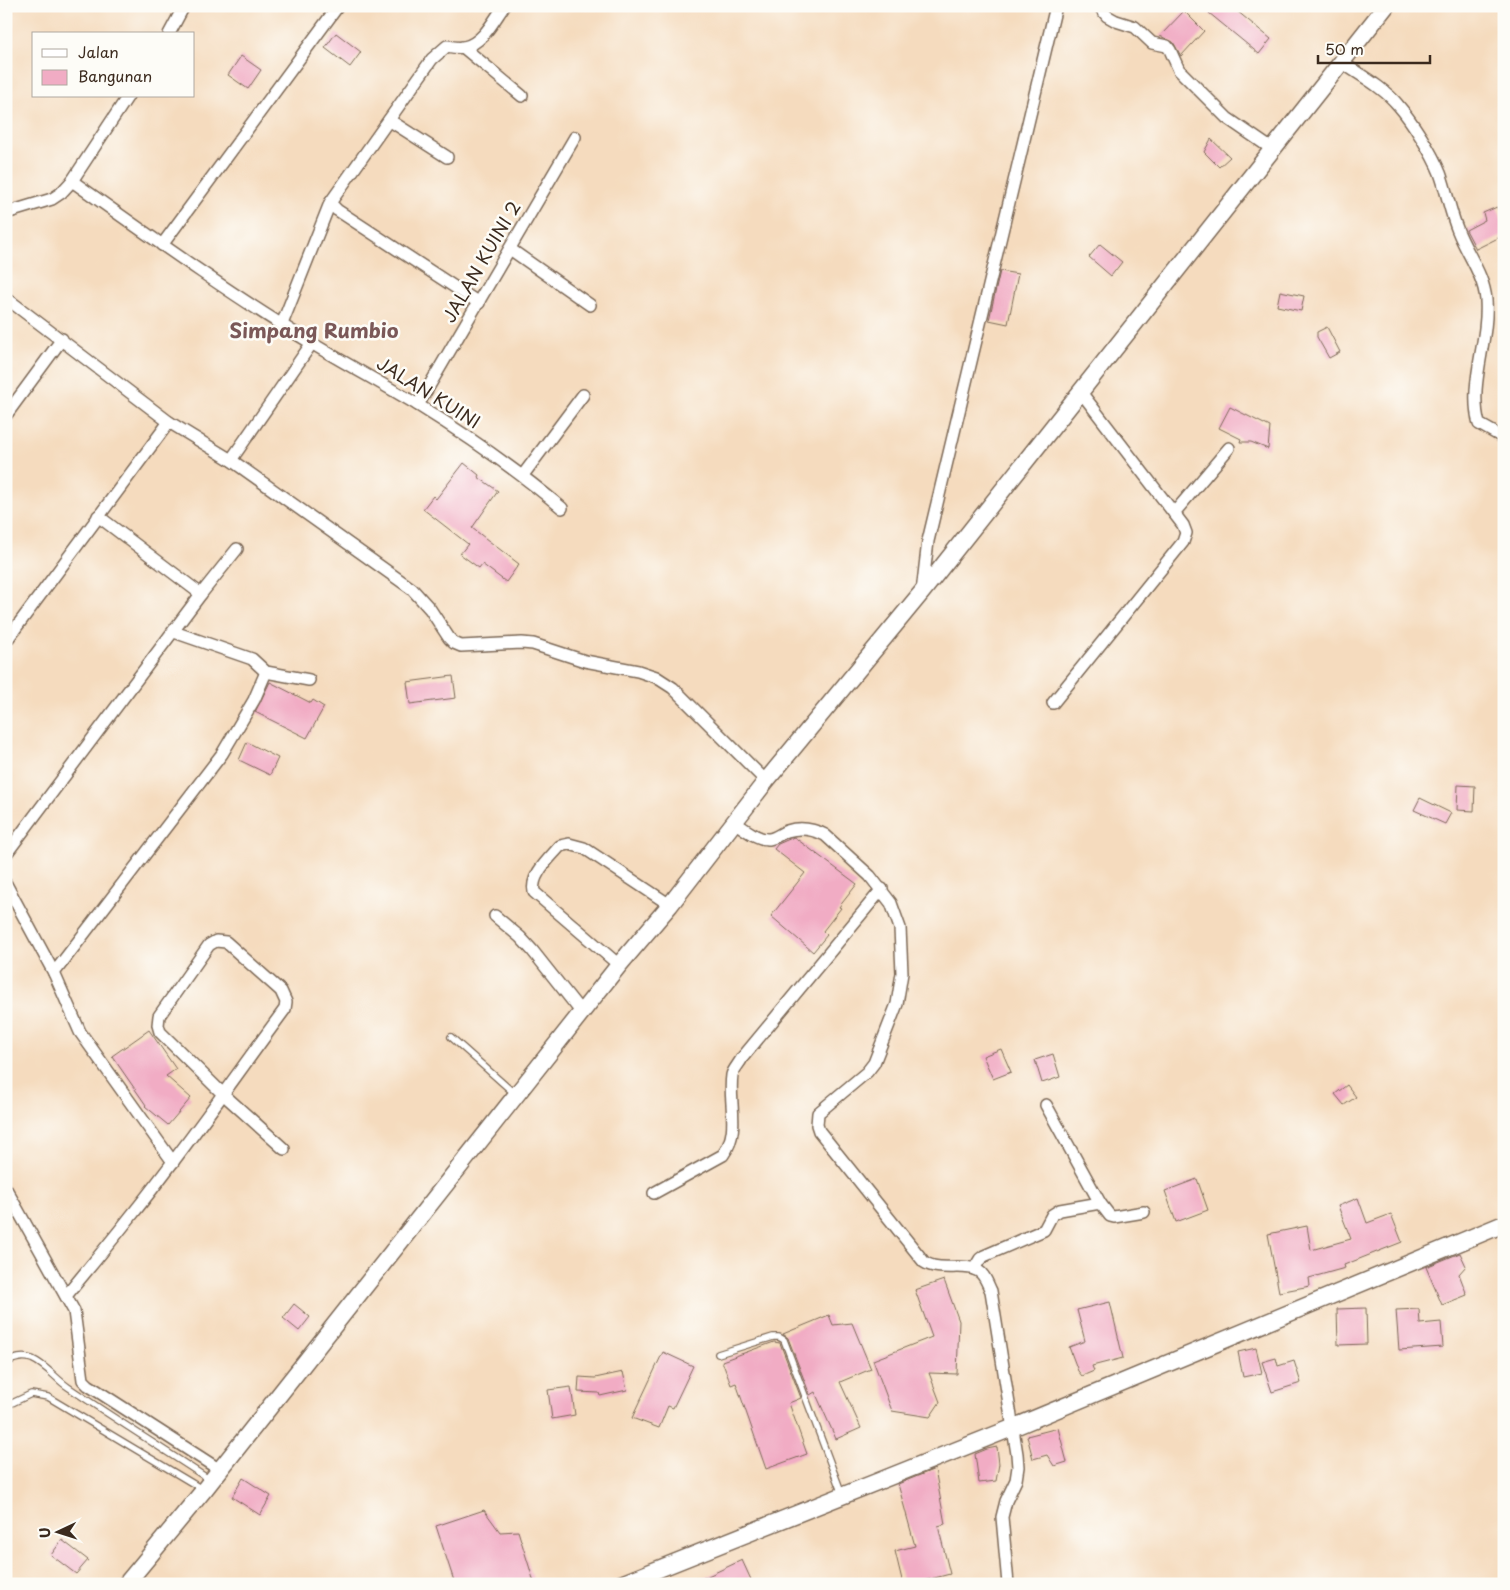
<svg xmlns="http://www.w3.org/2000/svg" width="1510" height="1590" font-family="'Playpen Sans',sans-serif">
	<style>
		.building { fill: #f1acc4 }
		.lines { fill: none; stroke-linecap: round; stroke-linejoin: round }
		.lane-casing { stroke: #7c6856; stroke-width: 8 }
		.street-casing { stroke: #7c6856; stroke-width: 14 }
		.secondary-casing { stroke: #7c6856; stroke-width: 19 }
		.lane { stroke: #fff; stroke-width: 5.5 }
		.street { stroke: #fff; stroke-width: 11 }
		.secondary { stroke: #fff; stroke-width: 16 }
		.labels { text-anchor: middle; stroke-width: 5; stroke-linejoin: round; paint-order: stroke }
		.street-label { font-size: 18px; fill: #3b2a1e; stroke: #fdfcf7 }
		.quarter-label { font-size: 20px; font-weight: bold; fill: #7b5858; stroke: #fdfcf7 }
	</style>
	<rect width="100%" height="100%" fill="#fdfcf7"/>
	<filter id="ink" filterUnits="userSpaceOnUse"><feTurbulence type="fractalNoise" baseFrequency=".02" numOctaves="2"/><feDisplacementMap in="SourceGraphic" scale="10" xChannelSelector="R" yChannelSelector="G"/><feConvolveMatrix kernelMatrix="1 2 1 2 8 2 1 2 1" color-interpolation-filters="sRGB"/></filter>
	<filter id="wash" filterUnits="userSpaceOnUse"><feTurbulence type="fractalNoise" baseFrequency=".0096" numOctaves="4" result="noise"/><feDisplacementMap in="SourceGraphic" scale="20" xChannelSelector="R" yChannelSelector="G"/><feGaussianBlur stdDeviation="1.12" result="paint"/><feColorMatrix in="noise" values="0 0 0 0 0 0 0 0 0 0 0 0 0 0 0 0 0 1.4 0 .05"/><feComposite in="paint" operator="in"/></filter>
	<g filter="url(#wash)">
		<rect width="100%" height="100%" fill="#f5dbbe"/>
		<g id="blocks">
			<g class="building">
				<path d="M 1215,6 L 1231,6 L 1271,39 L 1259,54 L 1209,13 Z"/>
				<path d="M 1184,11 L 1204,31 L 1181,56 L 1173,42 L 1160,36 Z"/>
				<path d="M 336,33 L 361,52 L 350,67 L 325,48 Z"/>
				<path d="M 241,56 L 261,70 L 248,89 L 228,75 Z"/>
				<path d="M 1211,139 L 1230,157 L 1219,167 L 1204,152 Z"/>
				<path d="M 1497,207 L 1504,224 L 1504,235 L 1476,249 L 1466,230 L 1485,220 L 1483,213 Z"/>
				<path d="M 1100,244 L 1122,262 L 1111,276 L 1089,257 Z"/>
				<path d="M 1000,271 L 1018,274 L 1008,324 L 989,320 Z"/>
				<path d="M 1280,291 L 1304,296 L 1301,311 L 1277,306 Z"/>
				<path d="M 1327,327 L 1340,352 L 1329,358 L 1317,337 L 1317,332 Z"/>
				<path d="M 1230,407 L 1270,427 L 1268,449 L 1251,442 L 1240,442 L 1241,439 L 1219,428 Z"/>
				<path d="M 464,463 L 479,475 L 478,477 L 498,491 L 472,528 L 519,564 L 506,582 L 482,564 L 479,568 L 460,554 L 468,544 L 423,509 L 433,496 L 436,499 Z"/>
				<path d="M 453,676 L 456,698 L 410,704 L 407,682 Z"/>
				<path d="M 270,682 L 311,703 L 313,700 L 324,707 L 307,738 L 255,712 Z"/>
				<path d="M 247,742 L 278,758 L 270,775 L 239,760 Z"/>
				<path d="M 1458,785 L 1475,786 L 1474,811 L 1457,810 Z"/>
				<path d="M 1420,798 L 1451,813 L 1445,824 L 1414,810 Z"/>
				<path d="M 794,837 L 857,884 L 839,907 L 841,908 L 823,931 L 827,935 L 813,952 L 771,916 L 805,873 L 774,849 L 778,844 Z"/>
				<path d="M 149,1030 L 176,1069 L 166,1076 L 191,1098 L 168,1125 L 145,1106 L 146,1105 L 112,1056 Z"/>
				<path d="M 1001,1049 L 1011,1072 L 993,1079 L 983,1056 Z"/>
				<path d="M 1053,1054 L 1060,1077 L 1042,1083 L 1035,1060 Z"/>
				<path d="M 1347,1085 L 1356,1097 L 1344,1105 L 1335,1094 Z"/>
				<path d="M 1197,1179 L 1208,1210 L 1176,1222 L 1165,1191 Z"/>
				<path d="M 1358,1198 L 1367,1223 L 1391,1214 L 1402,1242 L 1344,1265 L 1345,1268 L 1309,1278 L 1310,1286 L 1279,1292 L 1268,1234 L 1307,1226 L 1311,1250 L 1351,1239 L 1338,1206 Z"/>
				<path d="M 1460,1253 L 1466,1266 L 1459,1274 L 1467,1295 L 1442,1305 L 1426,1267 Z"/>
				<path d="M 944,1280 L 959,1321 L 957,1374 L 929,1373 L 940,1402 L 930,1417 L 892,1411 L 873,1360 L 932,1337 L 915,1290 Z"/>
				<path d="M 1110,1302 L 1123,1358 L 1092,1366 L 1094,1371 L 1082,1376 L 1078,1371 L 1069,1347 L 1085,1341 L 1077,1310 Z"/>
				<path d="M 294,1304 L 310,1317 L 299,1331 L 283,1318 Z"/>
				<path d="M 1366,1308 L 1367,1344 L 1338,1345 L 1337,1309 Z"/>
				<path d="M 1419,1309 L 1420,1324 L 1441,1322 L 1443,1347 L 1399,1350 L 1396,1310 Z"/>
				<path d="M 829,1315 L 833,1325 L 852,1323 L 871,1369 L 840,1382 L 861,1428 L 836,1439 L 815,1392 L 810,1395 L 788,1338 L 783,1334 Z"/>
				<path d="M 774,1342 L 780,1343 L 801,1398 L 789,1403 L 807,1454 L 766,1469 L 736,1383 L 731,1385 L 722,1361 Z"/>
				<path d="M 1256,1348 L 1262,1373 L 1243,1377 L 1238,1352 Z"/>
				<path d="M 663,1352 L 693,1366 L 673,1408 L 668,1406 L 659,1428 L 632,1418 Z"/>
				<path d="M 1276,1358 L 1278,1366 L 1294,1361 L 1301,1383 L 1272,1392 L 1262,1362 Z"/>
				<path d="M 623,1372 L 627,1390 L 600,1396 L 599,1393 L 578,1392 L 579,1377 L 595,1378 Z"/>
				<path d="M 571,1387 L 575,1415 L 552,1419 L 548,1390 Z"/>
				<path d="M 1058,1428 L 1067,1462 L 1054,1466 L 1047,1455 L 1033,1459 L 1027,1436 Z"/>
				<path d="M 997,1447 L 999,1464 L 996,1481 L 979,1483 L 975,1454 L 987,1449 Z"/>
				<path d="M 935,1469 L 945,1524 L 938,1526 L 950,1574 L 911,1584 L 903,1584 L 895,1551 L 915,1546 L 898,1484 Z"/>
				<path d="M 243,1478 L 271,1496 L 260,1515 L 232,1497 Z"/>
				<path d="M 484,1510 L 500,1532 L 518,1531 L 534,1582 L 528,1584 L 455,1584 L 436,1526 Z"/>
				<path d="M 62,1540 L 88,1560 L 76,1574 L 51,1555 Z"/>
				<path d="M 742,1560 L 753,1584 L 691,1584 Z"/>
			</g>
		</g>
	</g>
	<g filter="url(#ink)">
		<use href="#blocks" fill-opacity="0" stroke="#7c6856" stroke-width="1"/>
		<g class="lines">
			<defs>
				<g id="lane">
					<path d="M 451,1037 L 515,1094"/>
					<path d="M 718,1354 L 773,1337 L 779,1337 L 784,1340 L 842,1494"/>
					<path d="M 6,1363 C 15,1358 22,1356 32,1359 C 46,1365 56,1379 68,1387 C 115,1419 163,1449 210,1480"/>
					<path d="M 6,1406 L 31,1394 L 48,1397 L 202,1489"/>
				</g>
				<g id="street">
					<path d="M 1099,6 L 1107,16 L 1116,21 L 1135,27 L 1152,43 L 1167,46 L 1170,50 L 1179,70 L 1227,118 L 1272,149"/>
					<path d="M 169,34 L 184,6"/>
					<path d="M 463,47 L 522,96"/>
					<path d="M 1341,62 C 1360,75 1383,87 1398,105 C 1412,121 1432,153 1440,173 C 1447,192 1450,212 1458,231 C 1467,254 1484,275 1486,300 C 1489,342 1468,383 1479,424 L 1504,438"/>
					<path d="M 389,120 L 447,157"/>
					<path d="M 72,181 C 151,237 230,294 313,344 C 348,365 383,384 418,405 C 468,436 517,470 562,508"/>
					<path d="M 6,213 L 52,199 L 61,193 L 72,181 L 128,96"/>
					<path d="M 162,245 L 338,6"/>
					<path d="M 510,249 L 590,305"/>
					<path d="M 6,298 L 169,422 L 231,460 L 412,589 L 430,609 L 449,638 L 454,643 L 461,646 L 522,643 L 533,644 L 585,661 L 638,671 L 656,677 L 673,688 L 766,781"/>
					<path d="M 479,303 L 337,210 L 330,203 L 432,59 L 447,46 C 452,47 459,48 464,47 C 483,43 494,20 504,6"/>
					<path d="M 282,324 L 330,203"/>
					<path d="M 418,405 L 575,137"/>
					<path d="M 6,415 L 62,339"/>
					<path d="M 231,460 L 312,343"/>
					<path d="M 523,475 L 583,395"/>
					<path d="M 1174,513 L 1229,448"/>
					<path d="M 98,516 L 201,594"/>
					<path d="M 922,592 L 928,541 L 1056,6"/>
					<path d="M 174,632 L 252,659 L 266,672 L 309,680"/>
					<path d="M 6,641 L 169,422"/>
					<path d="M 1053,703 L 1183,542 L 1186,533 L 1183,525 L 1080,391"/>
					<path d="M 734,822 C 744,828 757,840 769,839 C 776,838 781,833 787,831 C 800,827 813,829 825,835 L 870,876 L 891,903 L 900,928 L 902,973 L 897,1004 L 874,1063 L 867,1072 L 818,1113 L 817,1125 L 819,1131 L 924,1262 C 940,1273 969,1261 981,1273 C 986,1278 988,1285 991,1291 L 1017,1454 L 1018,1467 L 1016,1480 L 1006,1501 L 1002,1517 L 1008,1584"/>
					<path d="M 6,854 L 201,594 L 237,549"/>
					<path d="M 6,884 L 54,973 L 80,1032 L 173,1162"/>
					<path d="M 495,916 L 520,937 L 532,950 L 582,1013"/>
					<path d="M 619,965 L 534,892 C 530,875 550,858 560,846 L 569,844 L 584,848 L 670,905"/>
					<path d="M 54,973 L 222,754 L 254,700 L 266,672"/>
					<path d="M 1046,1105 L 1100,1203"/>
					<path d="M 6,1189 L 74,1311 L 83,1380 L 88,1385 L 220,1470"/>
					<path d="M 654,1193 L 723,1155 C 741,1130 728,1103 732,1075 C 733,1070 739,1064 742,1058 L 882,889"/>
					<path d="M 974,1269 L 980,1259 L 984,1256 L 1044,1230 L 1052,1215 L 1060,1210 L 1100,1203 L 1110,1216 L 1114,1217 L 1144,1212"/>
					<path d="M 66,1296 C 88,1269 110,1243 131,1216 C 185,1149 234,1078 285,1009 L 286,1002 L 281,991 L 226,942 L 216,941 L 209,945 L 159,1016 L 158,1025 L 160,1032 L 223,1094 L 284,1149"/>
				</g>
				<g id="secondary">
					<path d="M 126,1584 L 204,1490 L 619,965 L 670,905 L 766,781 L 922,592 L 1386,6"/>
					<path d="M 621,1584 L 1012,1428 L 1504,1224"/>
				</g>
			</defs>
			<use href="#lane" class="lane-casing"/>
			<use href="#street" class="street-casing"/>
			<use href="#secondary" class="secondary-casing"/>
			<use href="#lane" class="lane"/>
			<use href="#street" class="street"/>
			<use href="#secondary" class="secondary"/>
		</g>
	</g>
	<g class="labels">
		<g class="street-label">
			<text transform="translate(482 262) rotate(-60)" y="6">JALAN KUINI 2</text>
			<text transform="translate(428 393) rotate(32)" y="6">JALAN KUINI</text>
		</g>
		<g class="quarter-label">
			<text x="314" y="338">Simpang Rumbio</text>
		</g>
	</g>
	<rect width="1510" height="1590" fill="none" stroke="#fdfcf7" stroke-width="25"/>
	<rect x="32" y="32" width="162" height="65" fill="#fdfcf7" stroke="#afa8a0"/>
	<rect x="42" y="49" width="25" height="8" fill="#ffffff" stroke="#afa8a0"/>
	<text x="78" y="58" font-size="15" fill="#3b2a1e">Jalan</text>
	<rect x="42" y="70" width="25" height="15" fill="#f1acc4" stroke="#afa8a0"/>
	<text x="78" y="82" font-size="15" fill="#3b2a1e">Bangunan</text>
	<g transform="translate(58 1532) rotate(266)" stroke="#fdfcf7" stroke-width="4" paint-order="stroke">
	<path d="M0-4L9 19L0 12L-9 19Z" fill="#3b2a1e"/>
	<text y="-8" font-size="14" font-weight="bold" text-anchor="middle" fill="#3b2a1e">U</text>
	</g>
	<path d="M1318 55v8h112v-8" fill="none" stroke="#3b2a1e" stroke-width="2.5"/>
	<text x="1325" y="55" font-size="15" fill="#3b2a1e" stroke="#fdfcf7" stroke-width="4" paint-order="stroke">50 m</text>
</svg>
